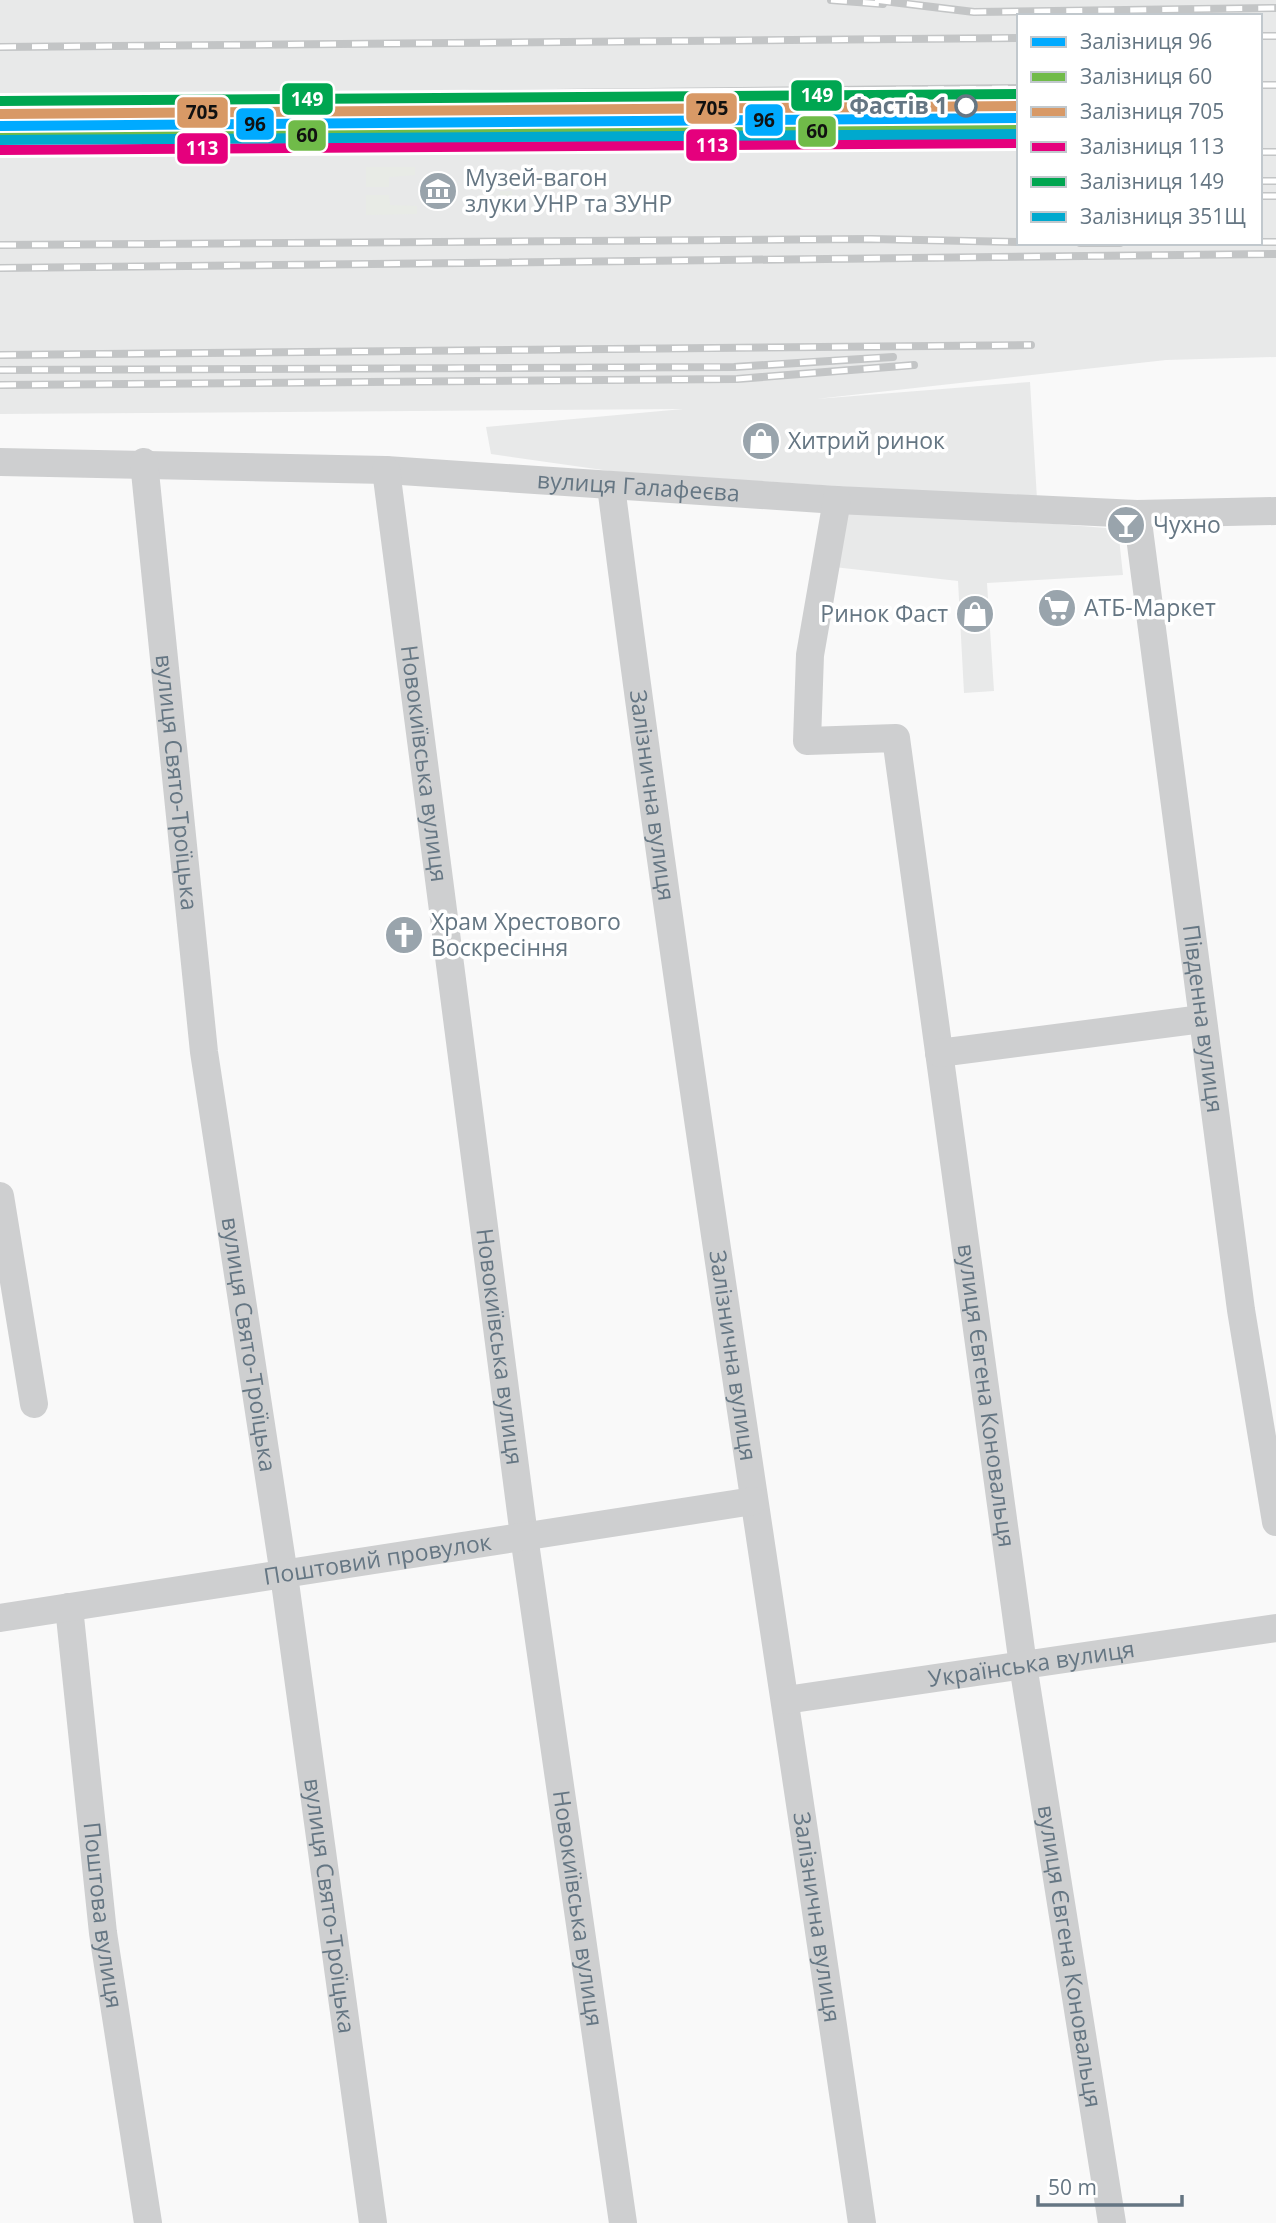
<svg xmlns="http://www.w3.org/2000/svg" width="1276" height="2223" font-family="'Open Sans',sans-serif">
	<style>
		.built { fill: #e8e9e9; fill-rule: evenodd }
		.grass { fill: #e8ebe6 }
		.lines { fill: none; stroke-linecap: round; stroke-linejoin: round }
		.minor { stroke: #cecfd0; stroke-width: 28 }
		.rail-casing { stroke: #c3c5c6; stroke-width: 8 }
		.rail { stroke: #fff; stroke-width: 5; stroke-dasharray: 16; stroke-linecap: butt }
		.rail-1-casing { stroke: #fff; stroke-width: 16 }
		.rail-2-casing { stroke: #fff; stroke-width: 16 }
		.rail-3-casing { stroke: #fff; stroke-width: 16 }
		.rail-4-casing { stroke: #fff; stroke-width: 16 }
		.rail-5-casing { stroke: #fff; stroke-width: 16 }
		.rail-6-casing { stroke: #fff; stroke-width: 16 }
		.rail-1 { stroke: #0af; stroke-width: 10 }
		.rail-2 { stroke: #70bb49; stroke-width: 10 }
		.rail-3 { stroke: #d89966; stroke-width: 10 }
		.rail-4 { stroke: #e5007d; stroke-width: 10 }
		.rail-5 { stroke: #00a651; stroke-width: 10 }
		.rail-6 { stroke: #00a9ce; stroke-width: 10 }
		.stop-dot { fill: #fff; stroke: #657683; stroke-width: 3.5 }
		.labels { text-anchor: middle; stroke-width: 7; stroke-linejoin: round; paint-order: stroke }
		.stop-label { font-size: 23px; font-weight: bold; fill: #657683; stroke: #fff; text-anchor: end }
		.poi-label { font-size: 23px; fill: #657683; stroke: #fff; text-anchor: start }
		.street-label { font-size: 23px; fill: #657683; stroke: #fff }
		.line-badge { stroke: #fff; stroke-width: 2.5 }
		.badge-label { font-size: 19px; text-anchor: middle; font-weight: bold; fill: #fff }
		.pale-badge-label { font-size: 19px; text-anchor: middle; font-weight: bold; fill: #111 }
	</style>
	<rect width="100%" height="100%" fill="#f9f9f9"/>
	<g class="built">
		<path d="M 0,0 L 1276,0 L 1276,357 L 1166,360 L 816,399 L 1030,382 L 1037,499 L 617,472 L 491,454 L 486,427 L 683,409 L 0,414 ZM 1019,16 L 1260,16 L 1260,243 L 1019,243 Z"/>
		<path d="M 835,506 L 1118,529 L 1123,575 L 987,583 L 994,691 L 964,693 L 958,581 L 825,566 Z"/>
	</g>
	<g class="grass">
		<path d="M 366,167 L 415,167 L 415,175 L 389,177 L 389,187 L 366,187 Z"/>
		<path d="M 500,191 L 512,191 L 512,211 L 472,212 L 472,204 L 500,201 Z"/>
		<path d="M 366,195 L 389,195 L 390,205 L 417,206 L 417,214 L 366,215 Z"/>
	</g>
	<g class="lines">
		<g class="minor">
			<path id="s1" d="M 0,462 L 386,470 L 837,500 L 1137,514 L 1276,511"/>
			<path id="s2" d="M 144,462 L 204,1052 L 284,1575 L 373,2223"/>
			<path id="s3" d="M 386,470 L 524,1536 L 623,2223"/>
			<path id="s4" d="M 611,486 C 685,1067 778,1644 862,2223"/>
			<path id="s5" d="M 837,500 L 810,655 L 807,741 L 896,738 L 1023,1665 L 1112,2223"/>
			<path id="s6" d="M 1137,514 L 1241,1310 L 1276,1522"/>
			<path d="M 939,1053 L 1202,1019"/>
			<path d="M 0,1196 L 34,1404"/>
			<path id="s7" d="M 69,1607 L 103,1933 L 148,2223"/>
			<path id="s8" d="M 0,1618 L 753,1501"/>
			<path id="s9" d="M 786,1700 L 1276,1628"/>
		</g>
		<defs>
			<g id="rail">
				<path d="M 831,0 L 883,4"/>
				<path d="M 875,0 L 974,12 L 1276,8"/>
				<path d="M 1260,36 L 1276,36"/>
				<path d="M 0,47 L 1019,38"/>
				<path d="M 1260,85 L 1276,85"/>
				<path d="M 0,99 L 1019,88"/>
				<path d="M 1260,152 L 1276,152"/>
				<path d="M 1260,181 L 1276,181"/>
				<path d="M 1260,196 L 1276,196"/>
				<path d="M 1260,242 L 1276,242"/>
				<path d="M 1080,243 L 1120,243"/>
				<path d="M 0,245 L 871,239 L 1019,242"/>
				<path d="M 0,268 L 1276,254"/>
				<path d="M 0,355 L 1031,345"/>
				<path d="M 0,370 L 734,367 L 893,357"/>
				<path d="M 0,385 L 737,379 L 914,365"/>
			</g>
		</defs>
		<use href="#rail" class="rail-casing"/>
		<use href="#rail" class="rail"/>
		<defs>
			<path id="rail-1" d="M 0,126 L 1019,118"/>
			<path id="rail-2" d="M 0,138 L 1019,130"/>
			<path id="rail-3" d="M 0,114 L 1019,106"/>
			<path id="rail-4" d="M 0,150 L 1019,143"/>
			<path id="rail-5" d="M 0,101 L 1019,94"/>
			<path id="rail-6" d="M 0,140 L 1019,134"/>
		</defs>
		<use href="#rail-1" class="rail-1-casing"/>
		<use href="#rail-2" class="rail-2-casing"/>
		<use href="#rail-3" class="rail-3-casing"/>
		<use href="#rail-4" class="rail-4-casing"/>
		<use href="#rail-5" class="rail-5-casing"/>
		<use href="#rail-6" class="rail-6-casing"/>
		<use href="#rail-1" class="rail-1"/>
		<use href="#rail-2" class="rail-2"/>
		<use href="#rail-3" class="rail-3"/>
		<use href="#rail-4" class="rail-4"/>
		<use href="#rail-5" class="rail-5"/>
		<use href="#rail-6" class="rail-6"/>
	</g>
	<defs>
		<symbol id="museum-disc" viewBox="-11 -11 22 22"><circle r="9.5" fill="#99a4ac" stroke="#fff"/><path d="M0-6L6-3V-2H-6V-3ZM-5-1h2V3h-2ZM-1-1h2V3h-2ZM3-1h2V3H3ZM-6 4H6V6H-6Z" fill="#fff"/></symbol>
		<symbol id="shop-disc" viewBox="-11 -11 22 22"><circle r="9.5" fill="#99a4ac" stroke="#fff"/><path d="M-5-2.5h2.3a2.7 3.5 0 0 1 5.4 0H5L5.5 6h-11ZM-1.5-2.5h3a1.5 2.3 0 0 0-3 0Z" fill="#fff"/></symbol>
		<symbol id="bar-disc" viewBox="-11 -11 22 22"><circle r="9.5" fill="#99a4ac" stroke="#fff"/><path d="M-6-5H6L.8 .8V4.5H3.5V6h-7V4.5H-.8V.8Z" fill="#fff"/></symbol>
		<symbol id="supermarket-disc" viewBox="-11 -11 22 22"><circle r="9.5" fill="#99a4ac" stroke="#fff"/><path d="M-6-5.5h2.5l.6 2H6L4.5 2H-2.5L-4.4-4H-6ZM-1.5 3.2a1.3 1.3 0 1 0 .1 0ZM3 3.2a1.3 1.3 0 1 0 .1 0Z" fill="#fff"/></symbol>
		<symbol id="church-disc" viewBox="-11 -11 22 22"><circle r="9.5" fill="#99a4ac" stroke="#fff"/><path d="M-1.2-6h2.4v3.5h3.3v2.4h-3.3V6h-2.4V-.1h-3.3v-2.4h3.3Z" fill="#fff"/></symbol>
	</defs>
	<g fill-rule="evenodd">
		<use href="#museum-disc" x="416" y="169" width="44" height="44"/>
		<use href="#shop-disc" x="739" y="419" width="44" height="44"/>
		<use href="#bar-disc" x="1104" y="503" width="44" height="44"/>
		<use href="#supermarket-disc" x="1035" y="586" width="44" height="44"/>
		<use href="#shop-disc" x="953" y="592" width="44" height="44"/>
		<use href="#church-disc" x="382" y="913" width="44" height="44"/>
	</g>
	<circle class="stop-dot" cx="966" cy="106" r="10"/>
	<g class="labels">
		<g class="stop-label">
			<text x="948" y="114">Фастів 1</text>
		</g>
		<g class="poi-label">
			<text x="465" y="186">Музей-вагон<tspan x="465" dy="26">злуки УНР та ЗУНР</tspan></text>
			<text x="788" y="449">Хитрий ринок</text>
			<text x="1153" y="533">Чухно</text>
			<text x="1084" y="616">АТБ-Маркет</text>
			<text x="948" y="622" text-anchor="end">Ринок Фаст</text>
			<text x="431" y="930">Храм Хрестового<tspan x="431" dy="26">Воскресіння</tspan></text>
		</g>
		<g class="street-label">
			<text dy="8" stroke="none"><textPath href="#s1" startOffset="639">вулиця Галафеєва</textPath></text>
			<text dy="8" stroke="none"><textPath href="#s3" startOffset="296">Новокиївська вулиця</textPath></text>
			<text dy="8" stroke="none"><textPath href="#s2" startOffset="322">вулиця Свято-Троїцька</textPath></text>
			<text dy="8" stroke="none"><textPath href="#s4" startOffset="312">Залізнична вулиця</textPath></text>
			<text dy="8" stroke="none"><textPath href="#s6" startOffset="509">Південна вулиця</textPath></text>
			<text dy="8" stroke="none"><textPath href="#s2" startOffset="889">вулиця Свято-Троїцька</textPath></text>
			<text dy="8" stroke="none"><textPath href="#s3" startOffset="884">Новокиївська вулиця</textPath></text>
			<text dy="8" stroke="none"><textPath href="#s4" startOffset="878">Залізнична вулиця</textPath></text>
			<text dy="8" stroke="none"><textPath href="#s5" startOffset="996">вулиця Євгена Коновальця</textPath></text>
			<text dy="8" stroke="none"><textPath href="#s8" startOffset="382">Поштовий провулок</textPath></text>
			<text dy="8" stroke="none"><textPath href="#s9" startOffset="248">Українська вулиця</textPath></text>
			<text dy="8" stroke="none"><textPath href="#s2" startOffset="1456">вулиця Свято-Троїцька</textPath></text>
			<text dy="8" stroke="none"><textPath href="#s3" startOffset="1451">Новокиївська вулиця</textPath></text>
			<text dy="8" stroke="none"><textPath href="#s7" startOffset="310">Поштова вулиця</textPath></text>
			<text dy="8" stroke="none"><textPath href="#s4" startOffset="1446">Залізнична вулиця</textPath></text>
			<text dy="8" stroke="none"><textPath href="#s5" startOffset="1563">вулиця Євгена Коновальця</textPath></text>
		</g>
	</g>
	<g class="line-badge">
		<rect x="790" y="79" width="53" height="33" rx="7" fill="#00a651"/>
		<rect x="281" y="82" width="53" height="34" rx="7" fill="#00a651"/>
		<rect x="685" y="92" width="53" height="33" rx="7" fill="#d89966"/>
		<rect x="176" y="96" width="53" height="33" rx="7" fill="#d89966"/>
		<rect x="744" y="103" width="40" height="34" rx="7" fill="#0af"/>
		<rect x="235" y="107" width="40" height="34" rx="7" fill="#0af"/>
		<rect x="797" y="115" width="40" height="33" rx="7" fill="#70bb49"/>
		<rect x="287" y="119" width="40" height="33" rx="7" fill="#70bb49"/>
		<rect x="685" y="128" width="53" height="34" rx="7" fill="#e5007d"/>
		<rect x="176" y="132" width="53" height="33" rx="7" fill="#e5007d"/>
	</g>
	<g class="badge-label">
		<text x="817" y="102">149</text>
		<text x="307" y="106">149</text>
		<text x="712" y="152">113</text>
		<text x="202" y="155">113</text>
	</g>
	<g class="pale-badge-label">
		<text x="712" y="115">705</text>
		<text x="202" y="119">705</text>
		<text x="764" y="127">96</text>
		<text x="255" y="131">96</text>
		<text x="817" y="138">60</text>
		<text x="307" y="142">60</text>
	</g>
	<rect x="1017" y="14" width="245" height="231" fill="#ffffff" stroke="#c1c8cd" stroke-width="2"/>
	<rect x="1031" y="37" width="35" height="10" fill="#00aaff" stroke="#c1c8cd" stroke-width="2"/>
	<text x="1080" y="49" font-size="21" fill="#657683">Залізниця 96</text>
	<rect x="1031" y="72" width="35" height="10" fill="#70bb49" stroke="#c1c8cd" stroke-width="2"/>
	<text x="1080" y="84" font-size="21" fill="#657683">Залізниця 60</text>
	<rect x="1031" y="107" width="35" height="10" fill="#d89966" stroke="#c1c8cd" stroke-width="2"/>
	<text x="1080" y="119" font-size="21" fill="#657683">Залізниця 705</text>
	<rect x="1031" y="142" width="35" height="10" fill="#e5007d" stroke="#c1c8cd" stroke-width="2"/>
	<text x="1080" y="154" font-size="21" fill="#657683">Залізниця 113</text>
	<rect x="1031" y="177" width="35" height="10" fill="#00a651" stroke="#c1c8cd" stroke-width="2"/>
	<text x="1080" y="189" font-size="21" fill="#657683">Залізниця 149</text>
	<rect x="1031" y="212" width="35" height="10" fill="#00a9ce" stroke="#c1c8cd" stroke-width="2"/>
	<text x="1080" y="224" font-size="21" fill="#657683">Залізниця 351Щ</text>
	<path d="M1038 2195v10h144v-10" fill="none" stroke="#657683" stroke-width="3.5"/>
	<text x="1048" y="2195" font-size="21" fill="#657683" stroke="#ffffff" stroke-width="5" paint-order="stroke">50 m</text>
</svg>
